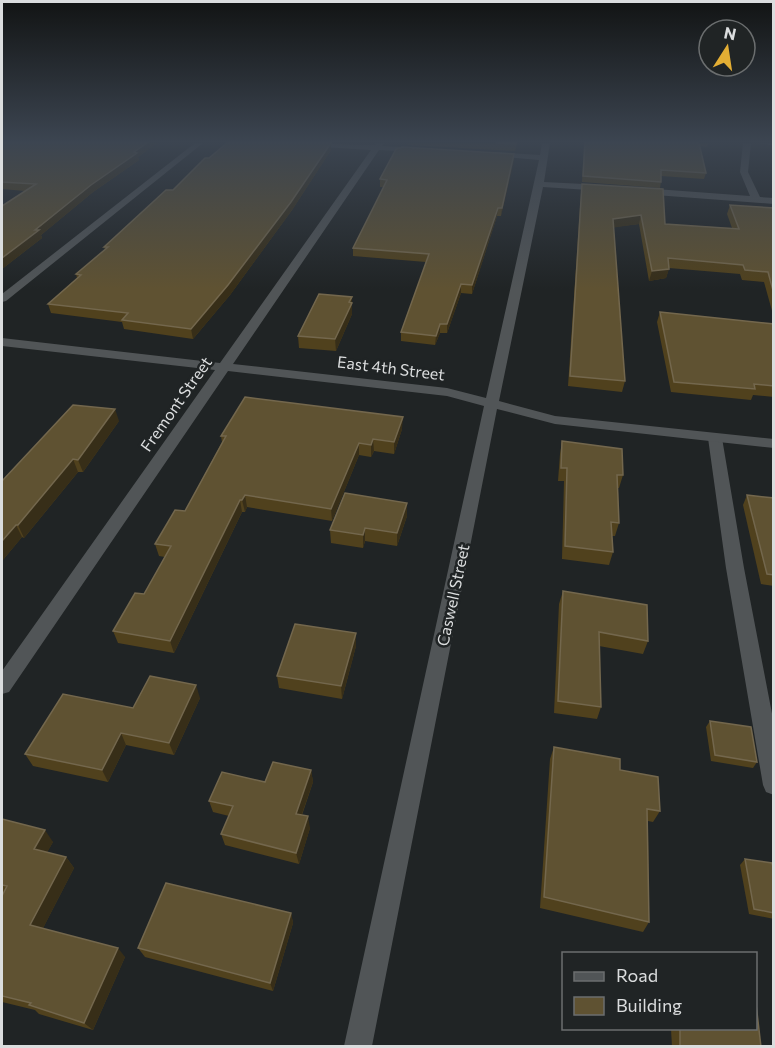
<svg xmlns="http://www.w3.org/2000/svg" width="775" height="1048" font-family="Commissioner,sans-serif">
	<style>
		.lines { fill: none; stroke-linecap: round; stroke-linejoin: round }
		.service { fill: #515557; fill-rule: evenodd }
		.minor { fill: #515557; fill-rule: evenodd }
		.wall { fill: #50411d }
		.shaded-wall { fill: #372e18 }
		.building { fill: #5f5232; stroke: #73674d; stroke-width: 1.5 }
		.labels { text-anchor: middle; stroke-width: 5; stroke-linejoin: round; paint-order: stroke }
		.street-label { font-size: 16px; fill: #dbddde; stroke: #202425 }
	</style>
	<rect width="100%" height="100%" fill="#202425"/>
	<g class="lines">
		<g class="service">
			<path d="M 759,143 L 774,143 L 774,146 Z"/>
			<path d="M 715,434 L 722,438 L 744,568 L 774,724 L 774,795 L 766,792 L 763,785 L 726,568 L 708,438 Z"/>
		</g>
		<g class="minor">
			<path d="M 195,143 L 203,143 L 6,301 L 2,302 L 2,294 Z"/>
			<path d="M 287,143 L 375,145 L 376,143 L 384,143 L 382,146 L 419,148 L 423,150 L 419,152 L 379,150 L 233,364 L 447,388 L 486,398 L 539,160 L 493,156 L 489,154 L 493,152 L 540,155 L 542,143 L 550,143 L 544,182 L 604,185 L 608,188 L 604,191 L 543,187 L 499,401 L 555,416 L 774,439 L 774,448 L 555,424 L 497,409 L 372,1046 L 344,1046 L 484,406 L 447,396 L 228,371 L 9,692 L 2,694 L 2,671 L 215,370 L 2,346 L 2,338 L 220,363 L 371,150 L 291,145 Z"/>
			<path d="M 743,143 L 751,143 L 748,172 L 760,197 L 774,198 L 774,204 L 642,194 L 638,191 L 642,188 L 750,196 L 740,172 Z"/>
		</g>
	</g>
	<g class="wall">
		<path d="M 2,143 L 157,143 L 138,157 L 139,160 L 93,192 L 41,235 L 42,238 L 2,269 L 2,206 L 25,191 L 2,189 Z"/>
		<path d="M 331,143 L 331,150 L 292,210 L 230,295 L 193,339 L 124,329 L 122,322 L 51,313 L 48,304 L 77,278 L 76,274 L 105,250 L 104,247 L 173,190 L 209,158 Z"/>
		<path d="M 408,143 L 517,143 L 515,151 L 408,145 Z"/>
		<path d="M 584,143 L 708,143 L 707,147 L 700,146 L 706,173 L 704,179 L 661,176 L 661,182 L 660,188 L 582,182 Z"/>
		<path d="M 514,154 L 501,216 L 497,216 L 472,294 L 461,293 L 447,333 L 440,333 L 435,345 L 401,341 L 401,332 L 426,262 L 353,256 L 353,248 L 384,187 L 380,187 L 380,179 Z"/>
		<path d="M 582,184 L 665,224 L 732,228 L 727,214 L 730,205 L 774,208 L 774,318 L 764,282 L 742,280 L 740,274 L 669,268 L 666,278 L 649,281 L 639,224 L 613,227 L 625,381 L 622,392 L 568,386 L 581,192 Z"/>
		<path d="M 352,297 L 352,314 L 336,351 L 299,348 L 298,336 Z"/>
		<path d="M 660,312 L 774,324 L 774,397 L 753,395 L 751,400 L 671,392 L 657,322 Z"/>
		<path d="M 119,421 L 83,472 L 78,472 L 24,538 L 22,537 L 2,561 L 2,481 Z"/>
		<path d="M 402,429 L 394,454 L 374,451 L 371,457 L 359,455 L 332,521 L 247,507 L 245,512 L 242,512 L 174,653 L 118,643 L 113,631 L 144,594 L 165,557 L 159,556 L 155,544 L 185,511 L 222,442 L 221,436 Z"/>
		<path d="M 562,441 L 623,475 L 619,488 L 618,488 L 619,523 L 615,536 L 612,536 L 613,552 L 609,565 L 562,559 L 564,481 L 558,481 L 560,454 Z"/>
		<path d="M 747,495 L 774,498 L 774,586 L 761,584 L 743,505 Z"/>
		<path d="M 407,503 L 407,516 L 397,546 L 365,541 L 363,548 L 331,543 L 330,530 Z"/>
		<path d="M 563,591 L 648,641 L 643,654 L 599,646 L 601,707 L 597,719 L 554,713 L 559,604 Z"/>
		<path d="M 356,633 L 356,646 L 342,699 L 279,688 L 277,676 Z"/>
		<path d="M 200,698 L 174,755 L 126,745 L 108,782 L 33,766 L 25,754 L 133,708 Z"/>
		<path d="M 710,721 L 757,762 L 753,768 L 711,761 L 706,727 Z"/>
		<path d="M 554,747 L 620,770 L 660,811 L 653,822 L 648,821 L 649,922 L 643,932 L 540,908 L 550,759 Z"/>
		<path d="M 311,770 L 313,782 L 302,815 L 310,828 L 299,864 L 225,845 L 221,834 L 229,816 L 213,812 L 209,801 L 265,782 Z"/>
		<path d="M 2,819 L 53,842 L 47,852 L 66,857 L 74,868 L 43,928 L 125,957 L 93,1030 L 39,1014 L 35,1010 L 2,1002 L 2,896 L 3,893 L 2,893 Z"/>
		<path d="M 745,859 L 774,871 L 774,919 L 749,914 L 740,865 Z"/>
		<path d="M 291,913 L 293,923 L 273,991 L 145,957 L 138,948 Z"/>
		<path d="M 671,1029 L 756,1029 L 761,1047 L 672,1047 Z"/>
	</g>
	<g class="shaded-wall">
		<path d="M 147,143 L 157,143 L 138,157 L 139,160 L 93,192 L 41,235 L 42,238 L 2,269 L 2,258 L 91,185 Z"/>
		<path d="M 331,143 L 331,150 L 292,210 L 230,295 L 193,339 L 191,329 Z"/>
		<path d="M 514,154 L 514,161 L 501,216 L 502,208 Z"/>
		<path d="M 498,208 L 497,216 L 472,294 L 472,285 Z"/>
		<path d="M 641,215 L 639,224 L 611,228 L 613,219 Z"/>
		<path d="M 669,269 L 666,278 L 649,281 L 652,271 Z"/>
		<path d="M 461,284 L 461,293 L 447,333 L 447,324 Z"/>
		<path d="M 352,297 L 352,314 L 336,351 L 335,339 Z"/>
		<path d="M 440,324 L 440,333 L 435,345 L 436,336 Z"/>
		<path d="M 115,409 L 119,421 L 83,472 L 78,460 Z"/>
		<path d="M 403,417 L 402,429 L 394,454 L 394,442 Z"/>
		<path d="M 373,439 L 374,451 L 371,457 L 371,445 Z"/>
		<path d="M 359,443 L 359,455 L 332,521 L 331,509 Z"/>
		<path d="M 73,459 L 78,472 L 24,538 L 18,525 Z"/>
		<path d="M 245,495 L 247,507 L 245,512 L 242,500 Z"/>
		<path d="M 240,500 L 242,512 L 174,653 L 170,641 Z"/>
		<path d="M 407,503 L 407,516 L 397,546 L 397,533 Z"/>
		<path d="M 16,525 L 22,537 L 2,561 L 2,541 Z"/>
		<path d="M 365,528 L 365,541 L 363,548 L 363,535 Z"/>
		<path d="M 356,633 L 356,646 L 342,699 L 341,686 Z"/>
		<path d="M 196,685 L 200,698 L 174,755 L 169,743 Z"/>
		<path d="M 121,733 L 126,745 L 108,782 L 102,770 Z"/>
		<path d="M 311,770 L 313,782 L 298,825 L 296,814 Z"/>
		<path d="M 308,816 L 310,828 L 299,864 L 296,853 Z"/>
		<path d="M 45,830 L 53,842 L 43,860 L 34,849 Z"/>
		<path d="M 66,857 L 74,868 L 40,934 L 30,925 Z"/>
		<path d="M 291,913 L 293,923 L 273,991 L 270,983 Z"/>
		<path d="M 118,948 L 125,957 L 93,1030 L 84,1023 Z"/>
	</g>
	<g class="building">
		<path d="M 2,143 L 147,143 L 134,152 L 137,153 L 91,185 L 35,230 L 39,230 L 2,258 L 2,206 L 36,184 L 2,182 Z"/>
		<path d="M 227,143 L 331,143 L 291,202 L 228,285 L 191,329 L 122,320 L 128,313 L 48,304 L 81,275 L 76,274 L 108,247 L 104,247 L 166,190 L 173,190 L 205,158 L 209,158 Z"/>
		<path d="M 496,143 L 516,143 L 516,144 Z"/>
		<path d="M 585,143 L 699,143 L 706,173 L 661,170 L 661,182 L 583,176 Z"/>
		<path d="M 402,147 L 514,154 L 502,208 L 498,208 L 472,285 L 461,284 L 447,324 L 440,324 L 436,336 L 401,332 L 429,254 L 353,248 L 387,180 L 380,179 L 396,149 Z"/>
		<path d="M 582,184 L 663,189 L 665,224 L 739,229 L 730,205 L 774,208 L 774,294 L 768,272 L 745,270 L 743,265 L 668,258 L 669,269 L 652,271 L 641,215 L 613,219 L 625,381 L 570,376 Z"/>
		<path d="M 319,294 L 352,297 L 349,302 L 352,303 L 335,339 L 298,336 Z"/>
		<path d="M 660,312 L 774,324 L 774,386 L 754,384 L 755,389 L 674,382 Z"/>
		<path d="M 245,397 L 403,417 L 394,442 L 373,439 L 371,445 L 359,443 L 331,509 L 245,495 L 242,500 L 240,500 L 170,641 L 113,631 L 135,593 L 144,594 L 171,546 L 155,544 L 175,510 L 185,511 L 226,436 L 221,436 Z"/>
		<path d="M 73,405 L 115,409 L 78,460 L 73,459 L 18,525 L 16,525 L 2,541 L 2,481 Z"/>
		<path d="M 562,441 L 622,449 L 623,475 L 617,475 L 619,523 L 611,522 L 613,552 L 565,546 L 567,468 L 561,468 Z"/>
		<path d="M 345,493 L 407,503 L 397,533 L 365,528 L 363,535 L 330,530 Z"/>
		<path d="M 747,495 L 774,498 L 774,575 L 767,574 Z"/>
		<path d="M 563,591 L 647,605 L 648,641 L 599,632 L 601,707 L 558,701 Z"/>
		<path d="M 295,624 L 356,633 L 341,686 L 277,676 Z"/>
		<path d="M 150,676 L 196,685 L 169,743 L 121,733 L 102,770 L 25,754 L 63,694 L 133,708 Z"/>
		<path d="M 710,721 L 751,727 L 757,762 L 715,755 Z"/>
		<path d="M 554,747 L 620,759 L 620,770 L 658,777 L 660,811 L 647,809 L 649,922 L 544,897 Z"/>
		<path d="M 273,762 L 311,770 L 296,814 L 308,816 L 296,853 L 221,834 L 233,806 L 209,801 L 222,772 L 265,782 Z"/>
		<path d="M 2,819 L 45,830 L 34,849 L 66,857 L 30,925 L 118,948 L 84,1023 L 29,1005 L 31,1003 L 2,996 L 2,896 L 7,886 L 2,885 Z"/>
		<path d="M 745,859 L 772,863 L 774,871 L 774,913 L 754,909 Z"/>
		<path d="M 166,883 L 291,913 L 270,983 L 138,948 Z"/>
		<path d="M 756,1004 L 761,1047 L 680,1047 L 680,1029 L 756,1029 Z"/>
	</g>
	<linearGradient id="sky" x2="0" y2="1"><stop stop-color="#121414"/><stop offset="0.49" stop-color="#3c4551"/><stop offset="1" stop-color="#3c4551" stop-opacity="0"/></linearGradient>
	<rect width="775" height="289" fill="url(#sky)"/>
	<g class="labels">
		<g class="street-label">
			<text transform="translate(391 368) rotate(7)" y="6">East 4th Street</text>
			<text transform="translate(176 404) rotate(-55)" y="6">Fremont Street</text>
			<text transform="translate(453 595) rotate(-78)" y="6">Caswell Street</text>
		</g>
	</g>
	<rect width="775" height="1048" fill="none" stroke="#dbddde" stroke-width="6"/>
	<rect x="562" y="952" width="195" height="78" fill="#202425" stroke="#6b6e6f" stroke-width="1.5"/>
	<rect x="574" y="972" width="30" height="9" fill="#515557" stroke="#6b6e6f" stroke-width="1.5"/>
	<text x="616" y="982" font-size="18" fill="#dbddde">Road</text>
	<rect x="574" y="997" width="30" height="18" fill="#5f5232" stroke="#6b6e6f" stroke-width="1.5"/>
	<text x="616" y="1012" font-size="18" fill="#dbddde">Building</text>
	<g transform="translate(727 48) rotate(12)"><circle r="28" fill="#202425" stroke="#6b6e6f" stroke-width="1.5"/>
	<path d="M0-4.5L10 22L0 15L-10 22Z" fill="#e3ae34"/>
	<text y="-9" font-size="16" font-weight="bold" text-anchor="middle" fill="#dbddde">N</text>
	</g>
</svg>
